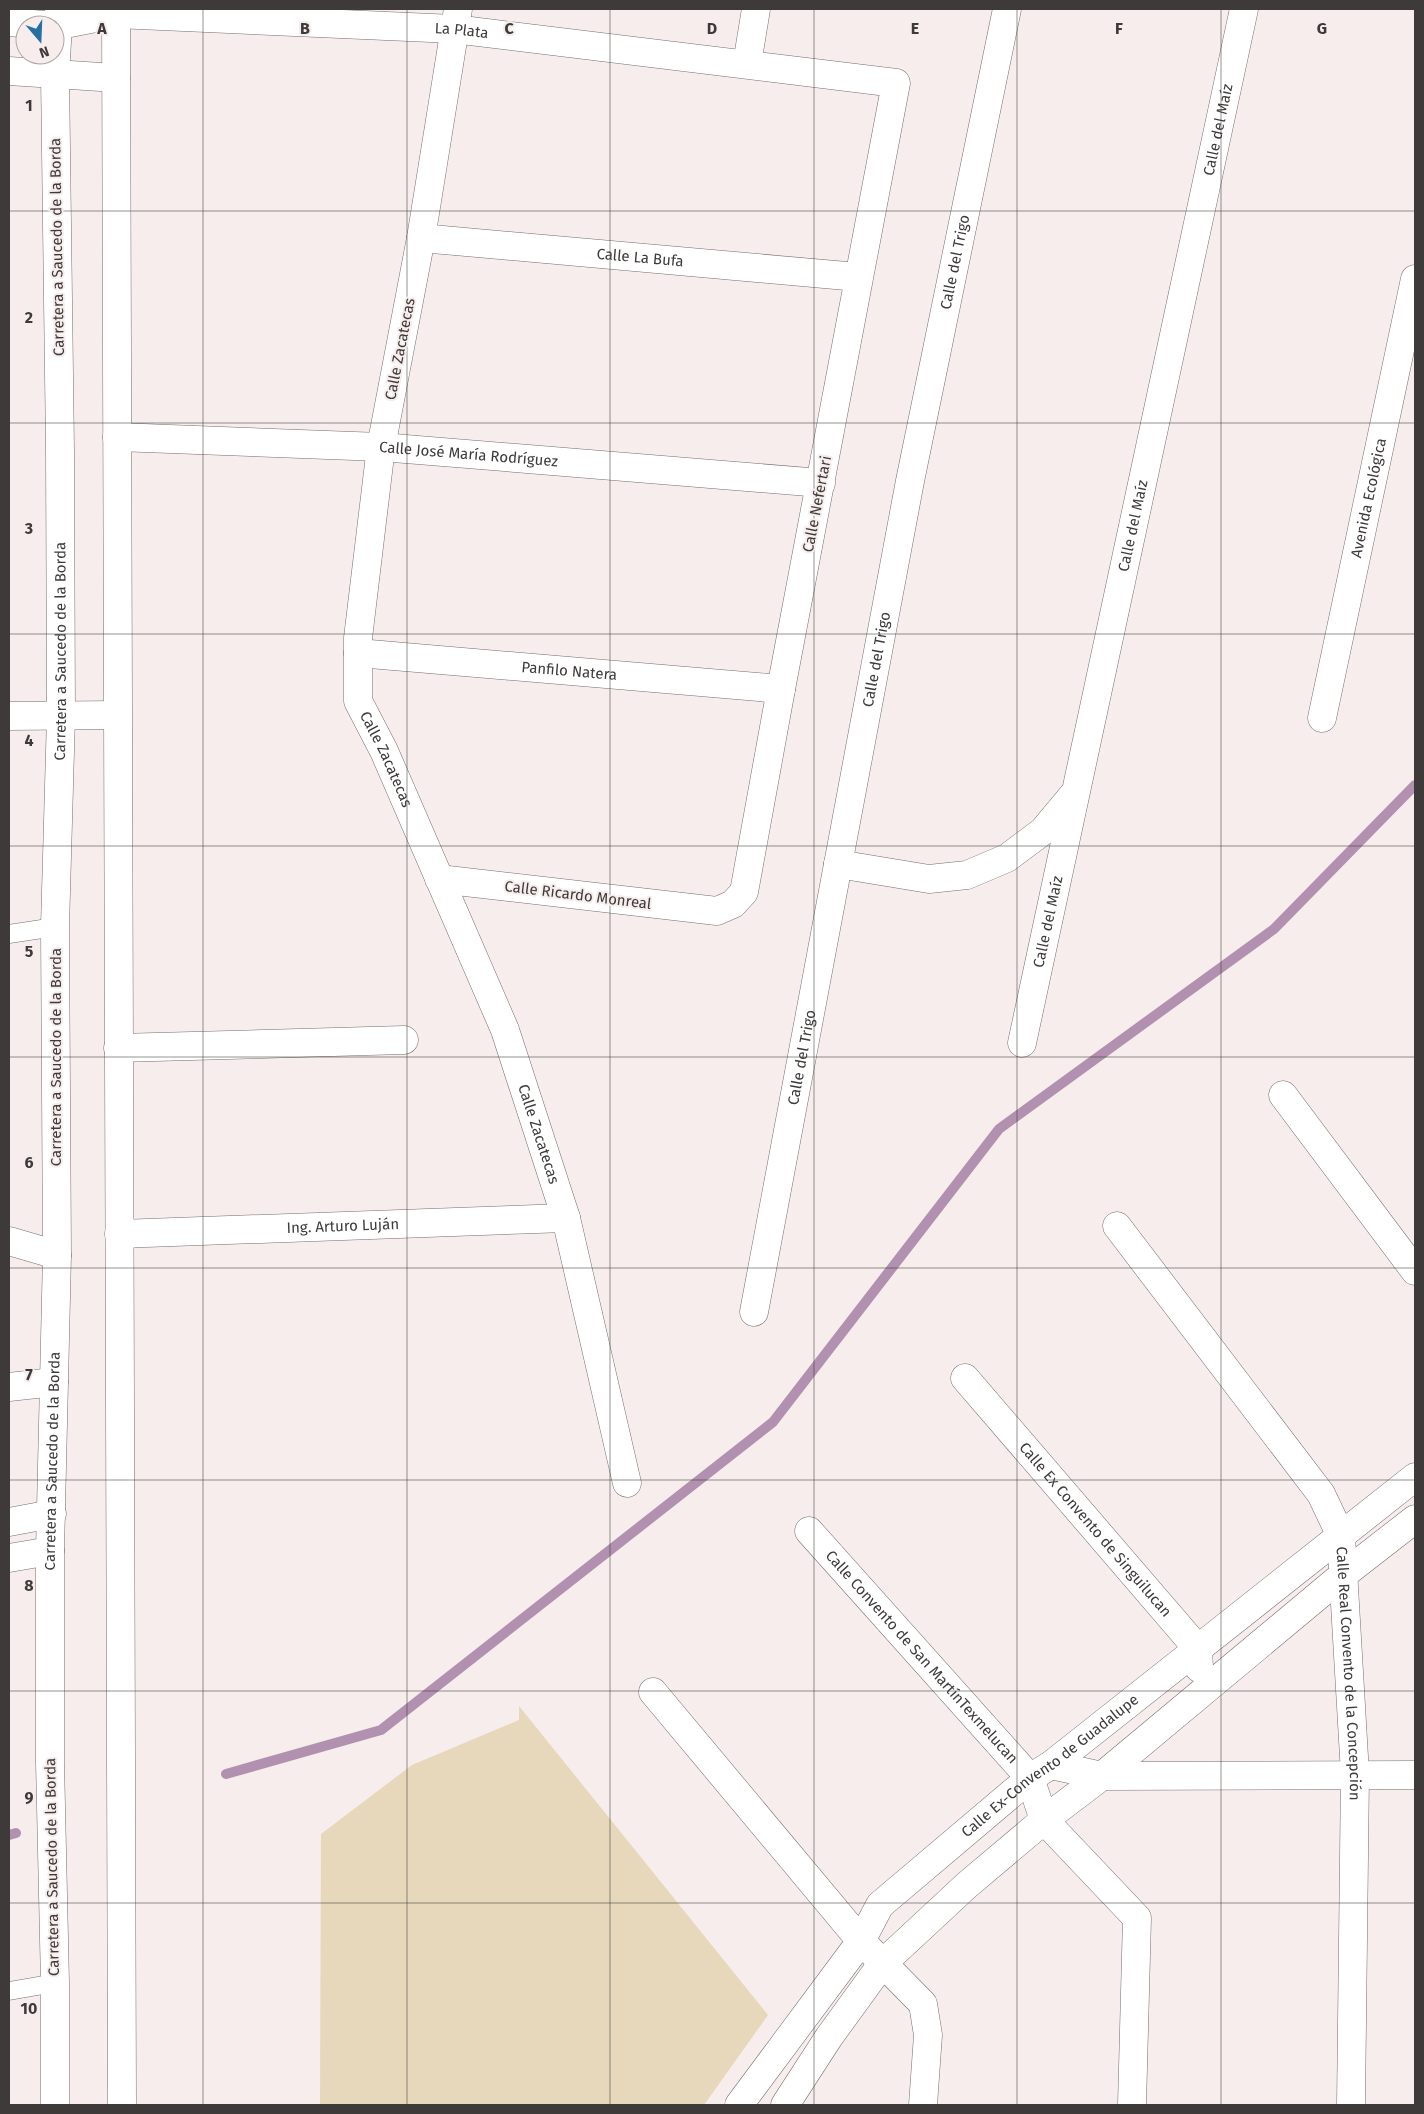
<svg xmlns="http://www.w3.org/2000/svg" width="1424" height="2114" font-family="'Fira Sans',sans-serif">
	<style>
		.green { fill: #e7d7bb }
		.lines { fill: none; stroke-linecap: round; stroke-linejoin: round }
		.stream { stroke: #b290af; stroke-width: 10 }
		.lane-casing { stroke: #766e6d; stroke-width: 19 }
		.street-casing { stroke: #766e6d; stroke-width: 29 }
		.secondary-casing { stroke: #766e6d; stroke-width: 29 }
		.lane { stroke: #fff; stroke-width: 18 }
		.street { stroke: #fff; stroke-width: 28 }
		.secondary { stroke: #fff; stroke-width: 28 }
		.grid { fill: none; stroke: #3d3a39; stroke-width: 1; stroke-opacity: 0.55 }
		.labels { text-anchor: middle; stroke-width: 4; stroke-linejoin: round; paint-order: stroke }
		.street-label { font-size: 15px; fill: #3d3a39; stroke: #f6edec }
		.grid-label { font-size: 16px; text-anchor: middle; font-weight: bold; fill: #3d3a39; stroke: #f6edec; stroke-width: 4; stroke-linejoin: round; paint-order: stroke }
	</style>
	<rect width="100%" height="100%" fill="#f6edec"/>
	<path class="green" d="M 519,1706 L 768,2015 L 704,2105 L 320,2105 L 321,1834 L 412,1765 L 519,1720 Z"/>
	<g class="lines">
		<g class="stream">
			<path d="M 226,1774 L 381,1730 L 773,1422 L 999,1129 L 1274,929 L 1415,785"/>
			<path d="M 9,1835 L 16,1833"/>
		</g>
		<defs>
			<g id="lane">
				<path d="M 9,934 L 55,927"/>
				<path d="M 9,1991 L 55,1983"/>
			</g>
			<g id="street">
				<path id="s1" d="M 458,9 L 421,238 L 381,447 L 358,638 L 358,701 L 384,751 L 505,1030 L 566,1218 L 627,1483"/>
				<path id="s2" d="M 116,14 L 454,29 L 896,83 L 781,689 L 744,892 L 733,904 L 717,911 L 439,879"/>
				<path d="M 747,64 L 756,9"/>
				<path id="s3" d="M 421,238 L 858,277"/>
				<path id="s4" d="M 117,437 L 381,447 L 821,483"/>
				<path id="s5" d="M 358,653 L 781,689"/>
				<path d="M 9,716 L 117,715"/>
				<path id="s6" d="M 1322,718 L 1415,279"/>
				<path d="M 838,864 L 929,879 L 967,875 L 1007,858 L 1043,831 L 1073,795"/>
				<path id="s7" d="M 1022,1043 L 1244,9"/>
				<path d="M 118,1048 L 404,1040"/>
				<path d="M 1283,1095 L 1415,1271"/>
				<path id="s8" d="M 1117,1226 L 1321,1494 L 1341,1536 L 1355,1774 L 1351,2105"/>
				<path id="s9" d="M 119,1234 L 566,1218"/>
				<path d="M 9,1241 L 57,1255"/>
				<path id="s10" d="M 754,1312 L 910,481 L 1007,9"/>
				<path id="s11" d="M 965,1378 L 1198,1649 L 1199,1668"/>
				<path d="M 9,1387 L 54,1382"/>
				<path id="s12" d="M 809,1531 L 1030,1778 L 1044,1820 L 1137,1918 L 1132,2105"/>
				<path d="M 653,1692 L 861,1941 L 923,2004 L 928,2035 L 923,2105"/>
				<path d="M 1051,1765 L 1102,1776 L 1415,1775"/>
				<path id="s13" d="M 739,2105 L 861,1941 L 880,1905 L 1030,1778 L 1051,1765 L 1415,1477"/>
				<path d="M 785,2105 L 829,2037 L 882,1964 L 967,1885 L 1044,1820 L 1102,1776 L 1343,1575 L 1415,1519"/>
			</g>
			<g id="secondary">
				<path d="M 116,9 L 122,2105"/>
				<path d="M 9,22 L 44,25"/>
				<path d="M 55,26 L 116,14"/>
				<path d="M 9,71 L 116,78"/>
				<path d="M 9,1522 L 52,1514"/>
				<path d="M 9,1558 L 50,1551"/>
				<path id="s14" d="M 55,2105 L 55,1983 L 50,1762 L 50,1551 L 57,1255 L 55,927 L 61,716 L 60,449 L 55,75 L 59,9"/>
			</g>
		</defs>
		<use href="#lane" class="lane-casing"/>
		<use href="#street" class="street-casing"/>
		<use href="#secondary" class="secondary-casing"/>
		<use href="#lane" class="lane"/>
		<use href="#street" class="street"/>
		<use href="#secondary" class="secondary"/>
	</g>
	<path class="grid" d="M 203,9 L 203,2105M 407,9 L 407,2105M 610,9 L 610,2105M 814,9 L 814,2105M 1017,9 L 1017,2105M 1221,9 L 1221,2105M 9,211 L 1415,211M 9,423 L 1415,423M 9,634 L 1415,634M 9,846 L 1415,846M 9,1057 L 1415,1057M 9,1268 L 1415,1268M 9,1480 L 1415,1480M 9,1691 L 1415,1691M 9,1903 L 1415,1903"/>
	<g class="labels">
		<g class="street-label">
			<text dy="5" stroke="none"><textPath href="#s2" startOffset="346">La Plata</textPath></text>
			<text dy="5" stroke="none"><textPath href="#s7" startOffset="934">Calle del Maíz</textPath></text>
			<text transform="translate(57 247) rotate(-91)" y="5">Carretera a Saucedo de la Borda</text>
			<text dy="5" stroke="none"><textPath href="#s3" startOffset="220">Calle La Bufa</textPath></text>
			<text dy="5" stroke="none"><textPath href="#s10" startOffset="1069">Calle del Trigo</textPath></text>
			<text transform="translate(400 349) rotate(-79)" y="5">Calle Zacatecas</text>
			<text dy="5" stroke="none"><textPath href="#s4" startOffset="352">Calle José María Rodríguez</textPath></text>
			<text dy="5" stroke="none"><textPath href="#s6" startOffset="225">Avenida Ecológica</textPath></text>
			<text transform="translate(817 504) rotate(-79)" y="5">Calle Nefertari</text>
			<text dy="5" stroke="none"><textPath href="#s7" startOffset="529">Calle del Maíz</textPath></text>
			<text dy="5" stroke="none"><textPath href="#s14" startOffset="1454">Carretera a Saucedo de la Borda</textPath></text>
			<text dy="5" stroke="none"><textPath href="#s10" startOffset="664">Calle del Trigo</textPath></text>
			<text dy="5" stroke="none"><textPath href="#s5" startOffset="212">Panfilo Natera</textPath></text>
			<text dy="5" stroke="none"><textPath href="#s1" startOffset="765">Calle Zacatecas</textPath></text>
			<text transform="translate(578 895) rotate(7)" y="5">Calle Ricardo Monreal</text>
			<text dy="5" stroke="none"><textPath href="#s7" startOffset="124">Calle del Maíz</textPath></text>
			<text transform="translate(56 1057) rotate(-90)" y="5">Carretera a Saucedo de la Borda</text>
			<text dy="5" stroke="none"><textPath href="#s10" startOffset="259">Calle del Trigo</textPath></text>
			<text dy="5" stroke="none"><textPath href="#s1" startOffset="1170">Calle Zacatecas</textPath></text>
			<text dy="5" stroke="none"><textPath href="#s9" startOffset="224">Ing. Arturo Luján</textPath></text>
			<text dy="5" stroke="none"><textPath href="#s14" startOffset="644">Carretera a Saucedo de la Borda</textPath></text>
			<text dy="5" stroke="none"><textPath href="#s11" startOffset="200">Calle Ex Convento de Singuilucan</textPath></text>
			<text dy="5" stroke="none"><textPath href="#s12" startOffset="169">Calle Convento de San MartínTexmelucan</textPath></text>
			<text dy="5" stroke="none"><textPath href="#s8" startOffset="521">Calle Real Convento de la Concepción</textPath></text>
			<text dy="5" stroke="none"><textPath href="#s13" startOffset="465">Calle Ex-Convento de Guadalupe</textPath></text>
			<text transform="translate(52 1867) rotate(-91)" y="5">Carretera a Saucedo de la Borda</text>
		</g>
	</g>
	<g class="grid-label">
		<text x="102" y="34">A</text>
		<text x="305" y="34">B</text>
		<text x="509" y="34">C</text>
		<text x="712" y="34">D</text>
		<text x="915" y="34">E</text>
		<text x="1119" y="34">F</text>
		<text x="1322" y="34">G</text>
		<text x="29" y="111">1</text>
		<text x="29" y="323">2</text>
		<text x="29" y="534">3</text>
		<text x="29" y="746">4</text>
		<text x="29" y="957">5</text>
		<text x="29" y="1168">6</text>
		<text x="29" y="1380">7</text>
		<text x="29" y="1591">8</text>
		<text x="29" y="1803">9</text>
		<text x="29" y="2014">10</text>
	</g>
	<rect width="1424" height="2114" fill="none" stroke="#3d3a39" stroke-width="20"/>
	<g transform="translate(40 40) rotate(161)"><circle r="24" fill="#f6edec" stroke="#aca5a4"/>
	<path d="M0-4L9 19L0 12L-9 19Z" fill="#2770a4"/>
	<text y="-8" font-size="14" font-weight="bold" text-anchor="middle" fill="#3d3a39">N</text>
	</g>
</svg>
